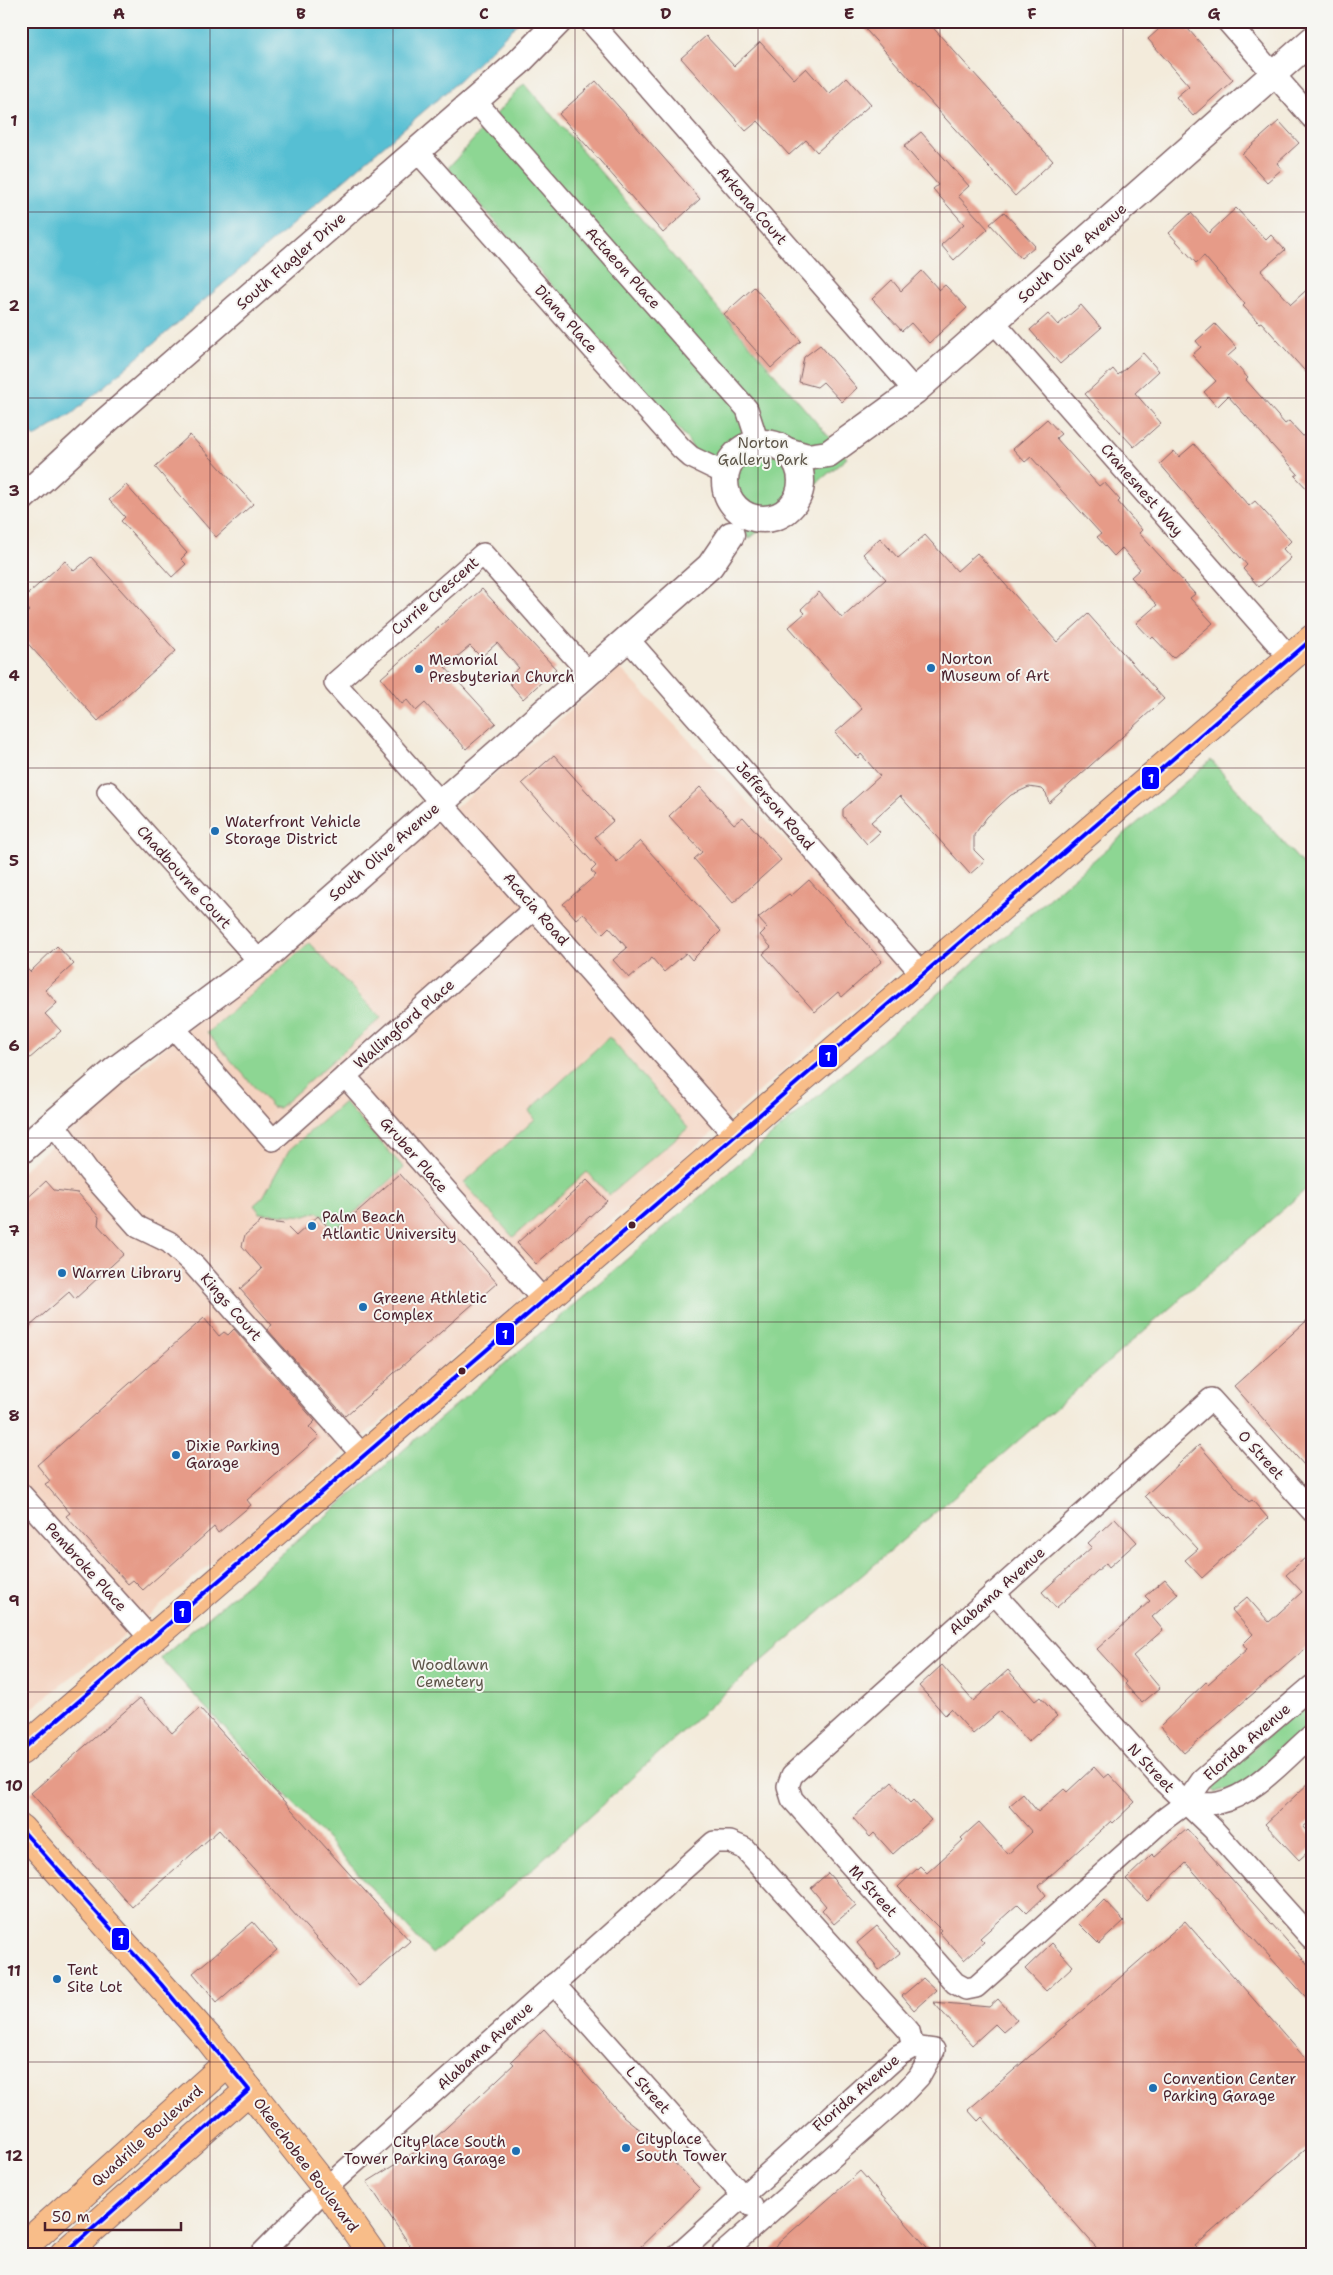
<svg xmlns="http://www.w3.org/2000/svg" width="1333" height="2275" font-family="'Shantell Sans',sans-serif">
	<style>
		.built { fill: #f4d3c0 }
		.green { fill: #8dd693; stroke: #6c7a5f }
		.water { fill: #56bfd3; stroke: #506f7f }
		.building { fill: #e69b88 }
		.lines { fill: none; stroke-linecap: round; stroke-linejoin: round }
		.minor-casing { stroke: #856669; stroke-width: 24 }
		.tertiary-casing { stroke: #856669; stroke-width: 29 }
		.primary-casing { stroke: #856669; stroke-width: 30 }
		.minor { stroke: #fff; stroke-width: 21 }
		.tertiary { stroke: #fff; stroke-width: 26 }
		.primary { stroke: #f8bd89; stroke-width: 28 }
		.bus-1-casing { stroke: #f6f6f2; stroke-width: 8 }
		.bus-1 { stroke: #00f; stroke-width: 4 }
		.grid { fill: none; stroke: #4a1f2b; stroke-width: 1; stroke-opacity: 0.55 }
		.poi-dot { fill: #1f6fb2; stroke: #f6f6f2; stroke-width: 2 }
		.bus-dot { fill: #4a1f2b; stroke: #f6f6f2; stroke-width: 2 }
		.labels { text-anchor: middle; stroke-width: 4; stroke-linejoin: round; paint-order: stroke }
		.street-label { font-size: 15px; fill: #4a1f2b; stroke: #f6f6f2 }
		.park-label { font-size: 15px; fill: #5e564a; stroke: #f6f6f2 }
		.poi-label { font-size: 15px; fill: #4a1f2b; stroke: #f6f6f2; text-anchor: start }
		.line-badge { stroke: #f6f6f2; stroke-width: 2 }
		.badge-label { font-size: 14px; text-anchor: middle; font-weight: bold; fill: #fff }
		.neatline { fill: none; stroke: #4a1f2b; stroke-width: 2 }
		.grid-label { font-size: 16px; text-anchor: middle; font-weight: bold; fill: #4a1f2b }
	</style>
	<rect width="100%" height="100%" fill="#f6f6f2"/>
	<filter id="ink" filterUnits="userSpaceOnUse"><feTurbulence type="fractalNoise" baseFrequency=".02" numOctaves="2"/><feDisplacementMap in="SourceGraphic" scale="10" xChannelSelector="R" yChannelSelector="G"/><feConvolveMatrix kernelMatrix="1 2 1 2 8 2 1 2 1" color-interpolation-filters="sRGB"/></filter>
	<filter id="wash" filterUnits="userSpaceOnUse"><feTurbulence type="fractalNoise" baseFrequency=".0096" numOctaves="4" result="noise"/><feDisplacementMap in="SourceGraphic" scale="20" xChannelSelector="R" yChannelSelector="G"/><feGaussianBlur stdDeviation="1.12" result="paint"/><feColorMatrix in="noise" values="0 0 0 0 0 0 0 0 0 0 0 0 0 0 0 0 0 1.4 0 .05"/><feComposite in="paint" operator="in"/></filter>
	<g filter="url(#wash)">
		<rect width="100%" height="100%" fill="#f3ebdb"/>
		<path class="built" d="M 620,668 L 905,965 L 360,1439 L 142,1621 L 21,1717 L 21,1172 L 164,1048 L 308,933 Z"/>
		<g class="green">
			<path d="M 524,83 L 847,458 L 749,539 L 685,436 L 448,168 Z"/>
			<path d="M 1211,760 L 1312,875 L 1312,1184 L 988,1467 L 717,1700 L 510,1889 L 432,1954 L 160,1658 Z"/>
			<path d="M 309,943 L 381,1018 L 279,1108 L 272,1107 L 207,1033 Z"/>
			<path d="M 609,1037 L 688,1128 L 609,1195 L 587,1172 L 513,1237 L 464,1183 L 535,1119 L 529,1111 Z"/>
			<path d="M 344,1102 L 404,1168 L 334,1231 L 323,1215 L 316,1212 L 306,1216 L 260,1213 L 254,1205 L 263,1197 L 289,1150 Z"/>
			<path d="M 1312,1698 L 1312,1725 L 1246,1784 L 1216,1793 L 1210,1786 Z"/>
		</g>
		<path class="water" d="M 21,21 L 520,21 L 460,80 L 73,413 L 35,437 L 21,421 Z"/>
		<g id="blocks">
			<g class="building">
				<path d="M 858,21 L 927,21 L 1053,161 L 1015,196 Z"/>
				<path d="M 1168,21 L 1181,21 L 1233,80 L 1193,116 L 1176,97 L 1189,86 L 1148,39 Z"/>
				<path d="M 706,36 L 734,66 L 760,42 L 794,79 L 806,68 L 829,94 L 847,77 L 871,104 L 817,152 L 806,140 L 789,155 L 758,121 L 746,131 L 681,58 Z"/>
				<path d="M 596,81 L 700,199 L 663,233 L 559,114 Z"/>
				<path d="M 1279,121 L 1299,143 L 1277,163 L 1282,169 L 1267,182 L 1242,154 Z"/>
				<path d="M 921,132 L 969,186 L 958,196 L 988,229 L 954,260 L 941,245 L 964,224 L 933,189 L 938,185 L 904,146 Z"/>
				<path d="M 1236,208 L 1266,240 L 1271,235 L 1285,250 L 1261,271 L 1291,304 L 1312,285 L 1312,379 L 1261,322 L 1259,323 L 1243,306 L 1245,304 L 1204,256 L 1196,263 L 1169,233 L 1191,213 L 1209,233 Z"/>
				<path d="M 1004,212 L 1035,246 L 1021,258 L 990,224 Z"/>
				<path d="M 922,271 L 939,290 L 945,285 L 967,308 L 929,343 L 911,323 L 902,331 L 872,299 L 892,280 L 901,291 Z"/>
				<path d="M 754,287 L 801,341 L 771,368 L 724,314 Z"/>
				<path d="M 1081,305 L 1101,328 L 1060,364 L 1030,330 L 1048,314 L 1058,325 Z"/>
				<path d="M 1215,324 L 1237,348 L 1228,356 L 1248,378 L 1246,380 L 1285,424 L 1289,421 L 1312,446 L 1312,494 L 1295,476 L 1298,474 L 1228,396 L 1217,407 L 1204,392 L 1216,381 L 1192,355 L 1201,347 L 1196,341 Z"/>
				<path d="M 820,345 L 857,388 L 842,402 L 823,382 L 817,387 L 799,382 L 804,357 Z"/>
				<path d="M 1143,353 L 1159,371 L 1135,393 L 1161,423 L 1134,447 L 1085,394 L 1113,369 L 1118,375 Z"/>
				<path d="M 1047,419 L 1061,434 L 1056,438 L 1099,486 L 1104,482 L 1120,500 L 1118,502 L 1142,530 L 1139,533 L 1195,594 L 1190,598 L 1213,623 L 1173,658 L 1153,637 L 1151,639 L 1136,623 L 1157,605 L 1131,577 L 1140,569 L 1122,548 L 1114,556 L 1097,537 L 1101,534 L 1031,457 L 1025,462 L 1013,449 Z"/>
				<path d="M 190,435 L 253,504 L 216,537 L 155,467 Z"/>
				<path d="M 1194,444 L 1249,506 L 1255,501 L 1291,541 L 1283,549 L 1291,558 L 1259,587 L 1243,569 L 1247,565 L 1160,464 L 1174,451 L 1179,457 Z"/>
				<path d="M 126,485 L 187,553 L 181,559 L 186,564 L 172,577 L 121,521 L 125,517 L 109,500 Z"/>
				<path d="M 925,535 L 957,571 L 977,553 L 1057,642 L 1088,614 L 1164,699 L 1049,803 L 1046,793 L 1042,789 L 1029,787 L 1011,795 L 1001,804 L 987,817 L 974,835 L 974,850 L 985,861 L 970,874 L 900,796 L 871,822 L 880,832 L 867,844 L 843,816 L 843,809 L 880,776 L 861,754 L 858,758 L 835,733 L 862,709 L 789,627 L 805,613 L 801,609 L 819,592 L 842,618 L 886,579 L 863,554 L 880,538 L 898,558 Z"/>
				<path d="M 91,557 L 176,651 L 98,721 L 21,636 L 21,618 L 29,611 L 21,600 L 65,561 L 74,571 Z"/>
				<path d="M 482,589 L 556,669 L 523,699 L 506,679 L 519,668 L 497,643 L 481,657 L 470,646 L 445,667 L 496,723 L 466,749 L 425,703 L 416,711 L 407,700 L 402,704 L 381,678 Z"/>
				<path d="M 554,755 L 613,821 L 595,837 L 617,862 L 640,841 L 721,931 L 692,960 L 686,953 L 664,972 L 652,958 L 629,978 L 613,960 L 627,948 L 609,927 L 602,934 L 583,913 L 576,919 L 563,904 L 596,875 L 591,871 L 596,866 L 522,783 Z"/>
				<path d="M 700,787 L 734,824 L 743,817 L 781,860 L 733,903 L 694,859 L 702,852 L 669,816 Z"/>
				<path d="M 809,880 L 882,961 L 842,997 L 838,992 L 815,1012 L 763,954 L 771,947 L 760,935 L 767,928 L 758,918 L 789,894 L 791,896 Z"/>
				<path d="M 57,946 L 74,964 L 45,990 L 57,1003 L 45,1014 L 61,1031 L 21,1066 L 21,963 L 30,972 Z"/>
				<path d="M 400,1174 L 497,1283 L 345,1416 L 267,1329 L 272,1325 L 240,1289 L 262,1269 L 242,1246 L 245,1235 L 261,1221 L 284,1224 L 296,1236 L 318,1216 L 333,1233 Z"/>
				<path d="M 587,1180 L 607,1201 L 536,1264 L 517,1243 Z"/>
				<path d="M 46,1181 L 54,1190 L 78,1193 L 99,1217 L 98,1225 L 124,1254 L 75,1299 L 69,1292 L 21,1334 L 21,1204 Z"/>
				<path d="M 1312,1316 L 1312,1474 L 1234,1386 Z"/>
				<path d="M 204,1318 L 219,1336 L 224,1332 L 228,1335 L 234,1329 L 315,1421 L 309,1427 L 319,1437 L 247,1500 L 251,1505 L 218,1533 L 214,1527 L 143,1590 L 133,1580 L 128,1584 L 66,1516 L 70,1513 L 45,1484 L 50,1481 L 37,1465 Z"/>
				<path d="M 1199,1445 L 1249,1502 L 1252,1500 L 1268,1518 L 1202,1578 L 1185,1560 L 1198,1549 L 1168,1517 L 1166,1518 L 1145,1496 Z"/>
				<path d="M 1115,1518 L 1137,1542 L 1109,1567 L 1106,1563 L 1056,1608 L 1042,1592 L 1092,1547 L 1088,1543 Z"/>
				<path d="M 1305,1558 L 1312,1565 L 1312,1643 L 1184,1753 L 1160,1726 L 1206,1682 L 1208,1684 L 1247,1649 L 1243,1644 L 1253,1634 L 1232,1610 L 1247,1597 L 1269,1622 L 1302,1592 L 1286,1575 Z"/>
				<path d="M 1165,1579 L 1178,1594 L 1152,1617 L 1163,1630 L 1133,1656 L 1160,1688 L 1142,1703 L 1125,1684 L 1127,1682 L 1097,1649 L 1150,1601 L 1145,1596 Z"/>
				<path d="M 942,1665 L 973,1701 L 1008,1670 L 1035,1701 L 1040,1697 L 1057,1716 L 1028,1742 L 1000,1711 L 973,1734 L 951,1709 L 945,1715 L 919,1686 Z"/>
				<path d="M 140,1698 L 172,1733 L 200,1708 L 410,1941 L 359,1986 L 219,1830 L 132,1907 L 31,1793 Z"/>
				<path d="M 1094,1767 L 1104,1778 L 1109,1774 L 1135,1802 L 1113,1823 L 1111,1821 L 1039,1886 L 1046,1895 L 1027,1913 L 1018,1904 L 980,1938 L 984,1942 L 964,1960 L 939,1932 L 941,1930 L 898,1887 L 920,1866 L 927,1873 L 963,1840 L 961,1838 L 979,1822 L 1008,1854 L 1032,1832 L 1009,1806 L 1023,1794 L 1038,1812 L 1064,1789 L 1067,1792 Z"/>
				<path d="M 1312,1780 L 1312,1820 L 1303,1827 L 1312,1837 L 1312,1848 L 1299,1860 L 1265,1824 Z"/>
				<path d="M 892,1782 L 910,1803 L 913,1800 L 931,1820 L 893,1854 L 874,1833 L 870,1837 L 853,1818 Z"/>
				<path d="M 1187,1829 L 1312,1969 L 1312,2004 L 1186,1863 L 1147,1901 L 1126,1879 L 1152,1854 L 1155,1857 Z"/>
				<path d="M 828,1873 L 856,1905 L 834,1924 L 822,1910 L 826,1906 L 811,1888 Z"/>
				<path d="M 1104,1900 L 1124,1921 L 1099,1944 L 1079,1924 Z"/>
				<path d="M 1185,1921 L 1312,2066 L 1312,2144 L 1195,2246 L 1202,2254 L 1102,2254 L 982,2117 L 978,2121 L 968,2110 Z"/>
				<path d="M 253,1922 L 277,1950 L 217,2002 L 193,1973 Z"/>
				<path d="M 877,1926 L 900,1953 L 879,1970 L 857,1943 Z"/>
				<path d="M 1052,1943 L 1073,1966 L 1046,1991 L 1025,1969 Z"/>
				<path d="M 923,1978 L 936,1990 L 914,2010 L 902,1996 Z"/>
				<path d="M 998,1999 L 1017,2020 L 1003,2032 L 995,2024 L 972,2045 L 933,2002 L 989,2007 Z"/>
				<path d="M 544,2029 L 623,2116 L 647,2135 L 700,2189 L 633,2254 L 416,2254 L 367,2182 L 431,2142 L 514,2064 L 511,2061 Z"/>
				<path d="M 860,2171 L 933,2254 L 766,2254 Z"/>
			</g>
		</g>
	</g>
	<g filter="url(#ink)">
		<use href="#blocks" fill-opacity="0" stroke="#856669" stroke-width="1"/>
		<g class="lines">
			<defs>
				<g id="minor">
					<path d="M 590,21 L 915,391"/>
					<path d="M 1227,21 L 1312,118"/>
					<path d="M 475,101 L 747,409 L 758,443"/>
					<path d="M 417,151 L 681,448 L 691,457 L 726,474"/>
					<path d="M 994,322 L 1290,658"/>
					<path d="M 627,638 L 922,974"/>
					<path d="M 588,672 L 483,554 L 335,683 L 735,1136"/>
					<path d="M 108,792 L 260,962"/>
					<path d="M 173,1027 L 273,1140 L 535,908"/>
					<path d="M 345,1076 L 544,1301"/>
					<path d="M 53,1123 L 89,1172 L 138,1227 L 169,1242 L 194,1265 L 364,1457"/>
					<path d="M 21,1494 L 151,1639"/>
					<path d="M 1312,1511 L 1211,1399 L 792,1775 L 788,1786 L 792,1799 L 955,1983 L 966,1989 L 976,1987 L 1163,1820 L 1186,1803 L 1202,1780 L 1312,1686"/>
					<path d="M 994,1593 L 1164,1782 L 1213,1829 L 1312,1939"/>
					<path d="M 1186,1803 C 1196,1803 1208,1805 1218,1803 C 1255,1795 1284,1759 1312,1735"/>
					<path d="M 554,1984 L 752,2206"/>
					<path d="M 261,2254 L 326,2188 L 714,1842 L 730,1842 L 744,1848 L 909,2031 L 913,2047"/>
					<path d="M 679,2254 L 899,2055 L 913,2047 L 934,2050 L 919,2077 L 896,2101 L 722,2254"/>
				</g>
				<g id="tertiary">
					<circle cx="763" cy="481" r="38"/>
					<path d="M 787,451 L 807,457 L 828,454 L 915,391 L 1312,40"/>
					<path d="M 21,499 L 107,420 L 518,63 L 559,21"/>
					<path d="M 21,1151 L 115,1070 L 260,962 L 710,566 L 731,535"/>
				</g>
				<g id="primary">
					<path d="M 21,1751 L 1312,639"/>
					<path d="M 21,1829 L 210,2040 L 326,2188 L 372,2254"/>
					<path d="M 21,2249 L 228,2063"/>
					<path d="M 64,2254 L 249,2090"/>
				</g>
			</defs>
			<use href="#minor" class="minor-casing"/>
			<use href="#tertiary" class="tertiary-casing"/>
			<use href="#primary" class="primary-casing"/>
			<use href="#minor" class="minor"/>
			<use href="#tertiary" class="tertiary"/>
			<use href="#primary" class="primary"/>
			<defs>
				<g id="bus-1">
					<path d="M 21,1751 L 1312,639"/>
					<path d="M 21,1829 L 161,1984 L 249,2090 L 64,2254"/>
				</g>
			</defs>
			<use href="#bus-1" class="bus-1-casing"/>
			<use href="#bus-1" class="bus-1"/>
		</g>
	</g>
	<path class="grid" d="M 210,21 L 210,2254M 393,21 L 393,2254M 575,21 L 575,2254M 758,21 L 758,2254M 940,21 L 940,2254M 1123,21 L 1123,2254M 21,212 L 1312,212M 21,398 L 1312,398M 21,582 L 1312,582M 21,768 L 1312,768M 21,952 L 1312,952M 21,1138 L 1312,1138M 21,1322 L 1312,1322M 21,1508 L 1312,1508M 21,1692 L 1312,1692M 21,1878 L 1312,1878M 21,2062 L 1312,2062"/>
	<g class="poi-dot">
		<circle cx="931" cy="668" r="5"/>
		<circle cx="419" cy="669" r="5"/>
		<circle cx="215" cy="831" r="5"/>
		<circle cx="312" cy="1226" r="5"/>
		<circle cx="62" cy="1273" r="5"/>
		<circle cx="363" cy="1307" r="5"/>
		<circle cx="176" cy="1455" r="5"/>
		<circle cx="57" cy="1979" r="5"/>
		<circle cx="1153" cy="2088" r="5"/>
		<circle cx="626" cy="2148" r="5"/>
		<circle cx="516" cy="2151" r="5"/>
	</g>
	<g class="bus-dot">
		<circle cx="632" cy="1225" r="4.5"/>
		<circle cx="462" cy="1371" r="4.5"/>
	</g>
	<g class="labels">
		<g class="street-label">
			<text transform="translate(752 206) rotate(49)" y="5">Arkona Court</text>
			<text transform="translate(1072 253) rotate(-42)" y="5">South Olive Avenue</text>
			<text transform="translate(291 261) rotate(-41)" y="5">South Flagler Drive</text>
			<text transform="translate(623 268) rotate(48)" y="5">Actaeon Place</text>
			<text transform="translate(566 319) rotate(48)" y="5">Diana Place</text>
			<text transform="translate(1142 490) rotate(49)" y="5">Cranesnest Way</text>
			<text transform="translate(435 596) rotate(-41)" y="5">Currie Crescent</text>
			<text transform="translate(775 806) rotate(49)" y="5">Jefferson Road</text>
			<text transform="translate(384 852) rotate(-41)" y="5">South Olive Avenue</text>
			<text transform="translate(184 877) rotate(48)" y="5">Chadbourne Court</text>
			<text transform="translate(536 909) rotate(49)" y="5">Acacia Road</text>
			<text transform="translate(404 1024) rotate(-41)" y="5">Wallingford Place</text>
			<text transform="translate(414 1155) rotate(49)" y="5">Gruber Place</text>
			<text transform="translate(231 1307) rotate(49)" y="5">Kings Court</text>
			<text transform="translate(1261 1455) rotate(48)" y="5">O Street</text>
			<text transform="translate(86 1567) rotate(48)" y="5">Pembroke Place</text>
			<text transform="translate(997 1591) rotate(-42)" y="5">Alabama Avenue</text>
			<text transform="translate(1247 1742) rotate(-41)" y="5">Florida Avenue</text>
			<text transform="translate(1151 1768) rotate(47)" y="5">N Street</text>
			<text transform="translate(873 1891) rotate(48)" y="5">M Street</text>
			<text transform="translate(485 2046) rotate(-42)" y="5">Alabama Avenue</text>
			<text transform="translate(648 2090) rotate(48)" y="5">L Street</text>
			<text transform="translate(856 2093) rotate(-41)" y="5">Florida Avenue</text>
			<text transform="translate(147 2136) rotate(-42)" y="5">Quadrille Boulevard</text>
			<text transform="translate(306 2165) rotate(53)" y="5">Okeechobee Boulevard</text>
		</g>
		<g class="park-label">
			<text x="763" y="448">Norton<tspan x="763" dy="17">Gallery Park</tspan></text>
			<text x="450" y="1670">Woodlawn<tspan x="450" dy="17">Cemetery</tspan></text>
		</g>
		<g class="poi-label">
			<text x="941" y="664">Norton<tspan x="941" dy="17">Museum of Art</tspan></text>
			<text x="429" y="665">Memorial<tspan x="429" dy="17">Presbyterian Church</tspan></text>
			<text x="225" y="827">Waterfront Vehicle<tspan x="225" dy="17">Storage District</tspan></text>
			<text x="322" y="1222">Palm Beach<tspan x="322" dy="17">Atlantic University</tspan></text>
			<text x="72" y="1278">Warren Library</text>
			<text x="373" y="1303">Greene Athletic<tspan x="373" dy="17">Complex</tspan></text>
			<text x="186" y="1451">Dixie Parking<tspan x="186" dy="17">Garage</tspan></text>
			<text x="67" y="1975">Tent<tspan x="67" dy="17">Site Lot</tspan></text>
			<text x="1163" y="2084">Convention Center<tspan x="1163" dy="17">Parking Garage</tspan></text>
			<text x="636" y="2144">Cityplace<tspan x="636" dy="17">South Tower</tspan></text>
			<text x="506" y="2147" text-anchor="end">CityPlace South<tspan x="506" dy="17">Tower Parking Garage</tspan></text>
		</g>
	</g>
	<g class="line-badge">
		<rect x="1141" y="766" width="19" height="24" rx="5" fill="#00f"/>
		<rect x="818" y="1044" width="20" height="24" rx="5" fill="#00f"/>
		<rect x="495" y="1322" width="20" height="24" rx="5" fill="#00f"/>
		<rect x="173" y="1600" width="19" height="24" rx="5" fill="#00f"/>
		<rect x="111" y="1927" width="19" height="24" rx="5" fill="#00f"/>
	</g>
	<g class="badge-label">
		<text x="1151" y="783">1</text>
		<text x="828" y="1061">1</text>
		<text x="505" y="1339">1</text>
		<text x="182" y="1617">1</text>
		<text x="121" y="1944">1</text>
	</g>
	<rect width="1333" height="2275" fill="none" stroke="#f6f6f2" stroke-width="55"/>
	<path d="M45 2222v8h136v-8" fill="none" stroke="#4a1f2b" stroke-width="2.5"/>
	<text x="52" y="2222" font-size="15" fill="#4a1f2b" stroke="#f6f6f2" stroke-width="4" paint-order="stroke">50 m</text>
	<rect x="28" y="28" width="1278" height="2220" class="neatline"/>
	<g class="grid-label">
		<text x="119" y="19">A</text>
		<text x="301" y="19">B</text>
		<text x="484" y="19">C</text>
		<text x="666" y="19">D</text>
		<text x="849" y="19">E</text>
		<text x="1032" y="19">F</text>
		<text x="1214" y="19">G</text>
		<text x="14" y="126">1</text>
		<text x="14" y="311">2</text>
		<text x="14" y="496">3</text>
		<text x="14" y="681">4</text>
		<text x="14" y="866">5</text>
		<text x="14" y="1051">6</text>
		<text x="14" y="1236">7</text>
		<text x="14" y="1421">8</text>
		<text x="14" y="1606">9</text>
		<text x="14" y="1791">10</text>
		<text x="14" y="1976">11</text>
		<text x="14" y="2161">12</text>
	</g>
</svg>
